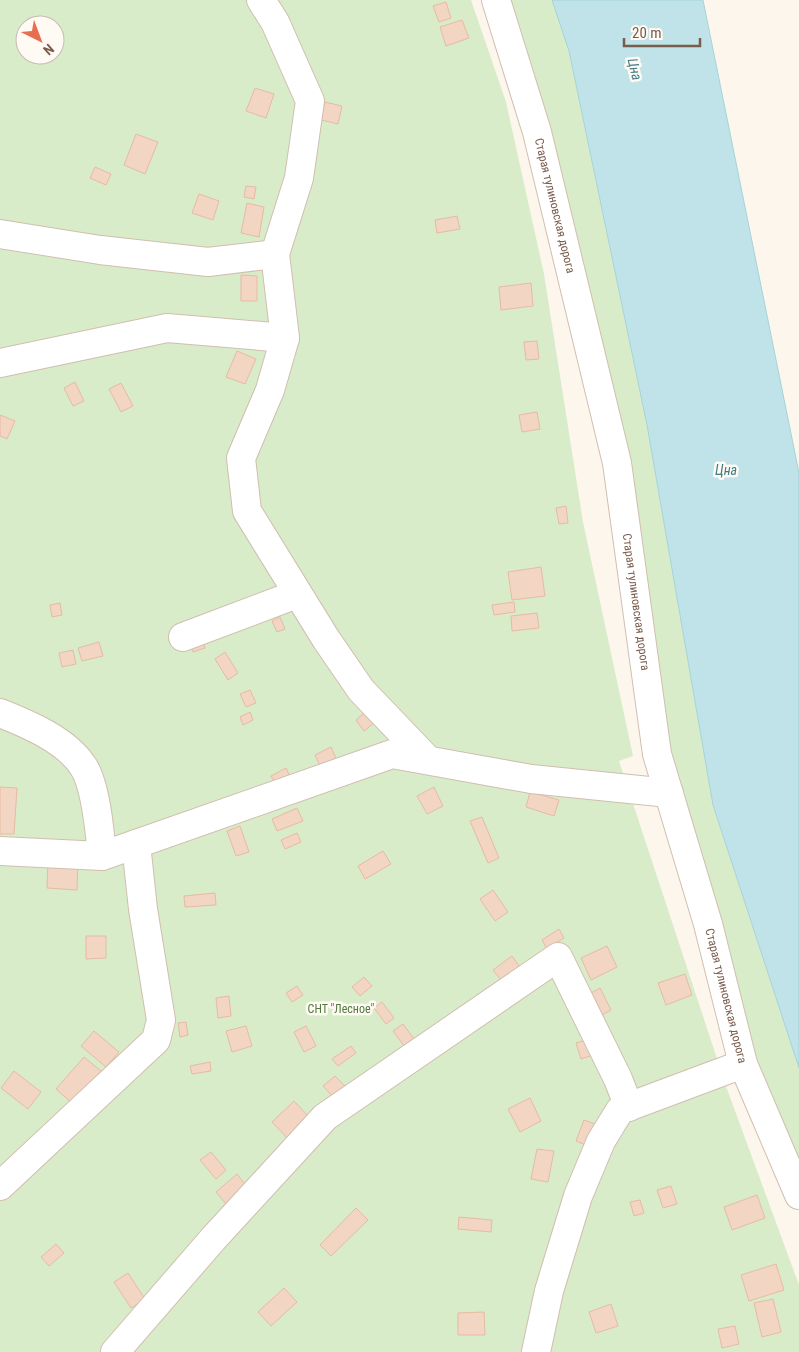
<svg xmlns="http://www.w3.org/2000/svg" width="799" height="1352" font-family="'Roboto Condensed',sans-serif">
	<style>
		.green { fill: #d8ecc9; fill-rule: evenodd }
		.water { fill: #bfe3e8; stroke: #a5d3da }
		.building { fill: #f3d5c3; stroke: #e6bba3 }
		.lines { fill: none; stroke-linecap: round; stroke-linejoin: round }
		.minor-casing { stroke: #d1beb0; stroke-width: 30 }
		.minor { stroke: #fff; stroke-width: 28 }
		.labels { text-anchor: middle; stroke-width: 5; stroke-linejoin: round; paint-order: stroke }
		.street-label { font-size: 12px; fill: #7a5c4d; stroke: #fffaf3 }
		.park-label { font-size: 12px; fill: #537a41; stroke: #fffaf3 }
		.water-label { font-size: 14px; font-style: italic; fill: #437c86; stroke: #fffaf3 }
	</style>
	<rect width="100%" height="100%" fill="#fdf6ec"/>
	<g class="green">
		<path d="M 0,0 L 471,0 L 506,102 L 544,274 L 583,522 L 633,756 L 619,761 L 727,1089 L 799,1285 L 799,1352 L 0,1352 ZM 25,25 L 55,25 L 55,55 L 25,55 Z"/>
		<path d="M 509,0 L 552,0 L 569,51 L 647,425 L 713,805 L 799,1068 L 799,1158 L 761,1071 L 681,825 Z"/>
	</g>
	<path class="water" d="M 552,0 L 703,0 L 799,473 L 799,1068 L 713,805 L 647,425 L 569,51 Z"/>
	<g class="building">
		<path d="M 446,2 L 451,18 L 439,22 L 433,6 Z"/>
		<path d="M 462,20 L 469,38 L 446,46 L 440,27 Z"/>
		<path d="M 255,88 L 274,94 L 266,118 L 246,111 Z"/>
		<path d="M 325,102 L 342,106 L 338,124 L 321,120 Z"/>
		<path d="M 136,134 L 158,142 L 145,174 L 124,165 Z"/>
		<path d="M 95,167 L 111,174 L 106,185 L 90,178 Z"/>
		<path d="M 246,186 L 256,187 L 254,199 L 244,197 Z"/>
		<path d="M 199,194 L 219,201 L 213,220 L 192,213 Z"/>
		<path d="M 247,203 L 264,207 L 259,237 L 241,233 Z"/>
		<path d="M 457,216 L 460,229 L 437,233 L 435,220 Z"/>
		<path d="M 241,275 L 257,276 L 257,301 L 241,301 Z"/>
		<path d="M 531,283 L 533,306 L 501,310 L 499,287 Z"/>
		<path d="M 537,341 L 539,359 L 526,360 L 524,342 Z"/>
		<path d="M 237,351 L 256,359 L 245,384 L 226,377 Z"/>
		<path d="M 75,382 L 84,401 L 73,406 L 64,388 Z"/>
		<path d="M 121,383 L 133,406 L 121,412 L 109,389 Z"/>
		<path d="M 537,412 L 540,429 L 522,432 L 519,415 Z"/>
		<path d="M 0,415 L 15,421 L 7,439 L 0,436 Z"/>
		<path d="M 566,506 L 568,523 L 559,524 L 556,508 Z"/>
		<path d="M 541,567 L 545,596 L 512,600 L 508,572 Z"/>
		<path d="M 514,602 L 515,612 L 494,615 L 492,605 Z"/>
		<path d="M 60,603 L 62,615 L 52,617 L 50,605 Z"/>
		<path d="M 537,613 L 539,628 L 512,631 L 511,616 Z"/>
		<path d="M 280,617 L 285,629 L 277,632 L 272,621 Z"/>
		<path d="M 202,639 L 205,648 L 193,652 L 190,643 Z"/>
		<path d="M 99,642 L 103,656 L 82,661 L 78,648 Z"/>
		<path d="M 73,650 L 76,664 L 62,667 L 59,653 Z"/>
		<path d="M 225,652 L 238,673 L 228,680 L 215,659 Z"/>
		<path d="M 250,690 L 256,703 L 246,707 L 240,694 Z"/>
		<path d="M 250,712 L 253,720 L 243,725 L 240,717 Z"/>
		<path d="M 365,712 L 374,723 L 364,731 L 356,720 Z"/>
		<path d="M 331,747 L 337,761 L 321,768 L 315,755 Z"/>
		<path d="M 286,768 L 292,781 L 278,788 L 271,776 Z"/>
		<path d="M 0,787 L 17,788 L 14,834 L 0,834 Z"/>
		<path d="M 434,787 L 443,806 L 427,814 L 417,796 Z"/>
		<path d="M 530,792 L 559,800 L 554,816 L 526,807 Z"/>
		<path d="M 297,808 L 303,821 L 277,831 L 272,819 Z"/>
		<path d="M 482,817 L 499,858 L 488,863 L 470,821 Z"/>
		<path d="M 240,826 L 249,852 L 236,856 L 227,831 Z"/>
		<path d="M 297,833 L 301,842 L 285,849 L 281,840 Z"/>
		<path d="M 383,851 L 391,864 L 365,879 L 358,866 Z"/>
		<path d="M 48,859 L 78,861 L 77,890 L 47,888 Z"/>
		<path d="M 493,890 L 508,912 L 495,921 L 480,899 Z"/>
		<path d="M 215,893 L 216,905 L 185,907 L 184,896 Z"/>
		<path d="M 559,929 L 564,938 L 547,949 L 542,940 Z"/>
		<path d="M 86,936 L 106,936 L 106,958 L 86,959 Z"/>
		<path d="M 607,946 L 617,967 L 591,980 L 581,958 Z"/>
		<path d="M 512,956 L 519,966 L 501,980 L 493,970 Z"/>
		<path d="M 685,974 L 692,995 L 666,1005 L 658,983 Z"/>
		<path d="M 364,977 L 372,986 L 360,996 L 352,987 Z"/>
		<path d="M 297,986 L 303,995 L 292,1002 L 286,993 Z"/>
		<path d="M 600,988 L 611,1010 L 602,1015 L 591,993 Z"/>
		<path d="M 229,996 L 231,1016 L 218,1018 L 216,998 Z"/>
		<path d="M 382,1002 L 394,1018 L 386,1024 L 374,1008 Z"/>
		<path d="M 186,1022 L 188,1035 L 180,1037 L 178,1023 Z"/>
		<path d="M 403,1024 L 414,1039 L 404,1046 L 393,1031 Z"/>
		<path d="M 246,1026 L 252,1046 L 232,1052 L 226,1031 Z"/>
		<path d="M 306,1026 L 316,1046 L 304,1052 L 294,1032 Z"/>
		<path d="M 94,1031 L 119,1052 L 106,1067 L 81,1046 Z"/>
		<path d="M 588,1039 L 593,1055 L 581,1059 L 576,1043 Z"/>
		<path d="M 351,1046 L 356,1053 L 338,1066 L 332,1059 Z"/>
		<path d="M 84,1057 L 102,1072 L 74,1105 L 56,1089 Z"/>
		<path d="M 210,1062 L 211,1071 L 192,1074 L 190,1066 Z"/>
		<path d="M 14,1071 L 41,1092 L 28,1109 L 1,1088 Z"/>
		<path d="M 335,1076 L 346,1087 L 334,1098 L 323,1086 Z"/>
		<path d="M 530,1098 L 541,1121 L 520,1132 L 508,1109 Z"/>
		<path d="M 294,1101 L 311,1119 L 289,1140 L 272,1122 Z"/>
		<path d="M 584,1120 L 598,1125 L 590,1147 L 576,1141 Z"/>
		<path d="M 537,1149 L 554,1151 L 548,1182 L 531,1179 Z"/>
		<path d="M 211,1152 L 226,1170 L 216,1179 L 200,1160 Z"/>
		<path d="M 237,1174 L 247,1187 L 227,1205 L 216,1192 Z"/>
		<path d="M 671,1186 L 677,1204 L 663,1208 L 657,1190 Z"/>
		<path d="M 757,1195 L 765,1218 L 732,1230 L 724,1207 Z"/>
		<path d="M 640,1200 L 644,1213 L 634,1216 L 630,1202 Z"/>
		<path d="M 356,1208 L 368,1220 L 331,1256 L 320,1245 Z"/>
		<path d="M 459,1217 L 492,1220 L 491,1232 L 458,1229 Z"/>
		<path d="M 56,1244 L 64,1253 L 49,1266 L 41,1257 Z"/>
		<path d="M 776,1264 L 784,1290 L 749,1301 L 741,1275 Z"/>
		<path d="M 128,1273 L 145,1299 L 131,1308 L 114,1282 Z"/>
		<path d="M 284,1288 L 297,1302 L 271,1326 L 258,1312 Z"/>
		<path d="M 773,1299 L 781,1332 L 762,1337 L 754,1303 Z"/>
		<path d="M 611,1304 L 618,1326 L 596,1333 L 589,1312 Z"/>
		<path d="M 484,1312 L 485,1335 L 458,1335 L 458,1313 Z"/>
		<path d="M 735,1326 L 739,1344 L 722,1348 L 718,1329 Z"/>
	</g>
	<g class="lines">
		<defs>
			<g id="minor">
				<path d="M 261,0 L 275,22 L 310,101 L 299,178 L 275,254"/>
				<path id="s1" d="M 496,0 L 537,132 L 617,463 L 657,754 L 708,924 L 743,1064 L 799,1195"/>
				<path d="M 0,234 L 100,250 L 208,262 L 275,254 L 285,338 L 270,390 L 241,458 L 247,511 L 326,639 L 361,690 L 428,760"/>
				<path d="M 0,363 L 167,328 L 285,338"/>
				<path d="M 183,637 L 297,594"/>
				<path d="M 0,713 C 28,724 66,740 83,766 C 96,785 100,833 102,856 L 392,754 L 531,779 L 669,793"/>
				<path d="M 0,851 L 102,856"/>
				<path d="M 0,1186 L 156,1040 L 161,1020 L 143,909 L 136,844"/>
				<path d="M 115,1352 L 213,1239 L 325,1117 L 558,957 L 618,1079 L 629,1107"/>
				<path d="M 536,1352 L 549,1291 L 578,1196 L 601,1141 L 620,1110 L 743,1064"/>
			</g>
		</defs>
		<use href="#minor" class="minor-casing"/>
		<use href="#minor" class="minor"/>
	</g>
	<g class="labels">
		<g class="street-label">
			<text dy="4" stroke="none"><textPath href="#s1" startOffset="214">Старая тулиновская дорога</textPath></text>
			<text dy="4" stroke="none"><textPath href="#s1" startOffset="619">Старая тулиновская дорога</textPath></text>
			<text dy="4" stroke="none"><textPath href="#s1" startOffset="1024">Старая тулиновская дорога</textPath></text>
		</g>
		<g class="park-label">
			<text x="341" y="1013">СНТ "Лесное"</text>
		</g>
		<g class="water-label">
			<text transform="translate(635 69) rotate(76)" y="5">Цна</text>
			<text x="726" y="475">Цна</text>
		</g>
	</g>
	<g transform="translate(40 40) rotate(138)"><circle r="24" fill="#fffaf3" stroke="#cabbb1"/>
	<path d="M0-4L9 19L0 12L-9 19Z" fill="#e76f51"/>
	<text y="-8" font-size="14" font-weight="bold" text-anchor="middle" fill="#7a5c4d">N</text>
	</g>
	<path d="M624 38v8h76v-8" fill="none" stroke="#7a5c4d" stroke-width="2.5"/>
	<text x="632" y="38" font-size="15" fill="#7a5c4d" stroke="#fffaf3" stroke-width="4" paint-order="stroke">20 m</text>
</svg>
